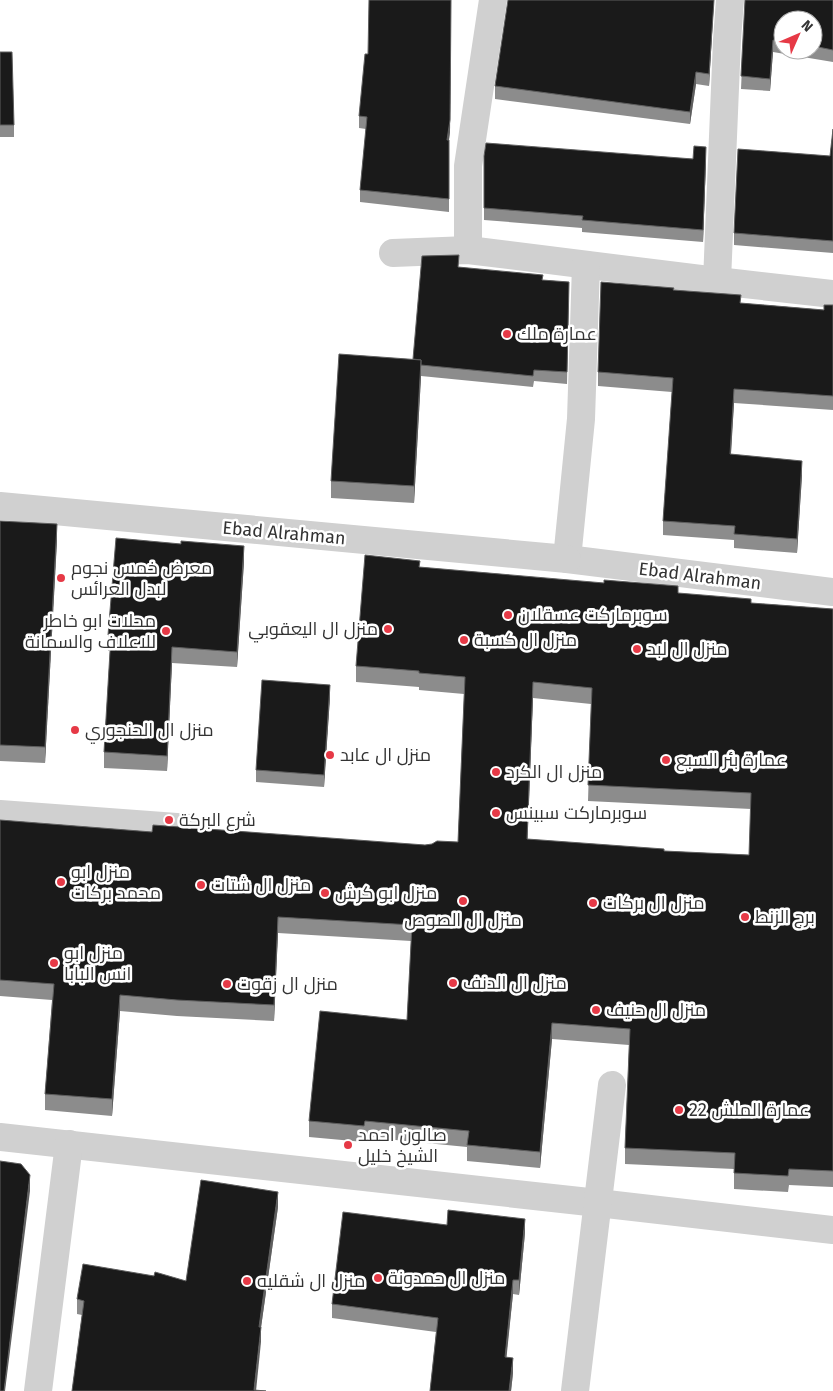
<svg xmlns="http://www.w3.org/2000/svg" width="833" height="1391" font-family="'Fira Sans',Cairo,sans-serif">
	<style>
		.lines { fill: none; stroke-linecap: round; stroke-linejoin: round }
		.street { stroke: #d0d0d0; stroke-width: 28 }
		.wall { fill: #8c8c8c; fill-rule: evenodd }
		.shaded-wall { fill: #5f5f5f }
		.building { fill: #1a1a1a; stroke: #5f5f5f; fill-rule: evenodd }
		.poi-dot { fill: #e63946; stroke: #fff; stroke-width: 2 }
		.labels { text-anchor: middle; stroke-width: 5; stroke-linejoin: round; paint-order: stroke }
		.poi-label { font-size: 18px; fill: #333; stroke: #fff; text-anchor: start }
		.street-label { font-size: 18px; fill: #333; stroke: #fff }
	</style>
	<rect width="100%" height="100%" fill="#fff"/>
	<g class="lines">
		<g class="street">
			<path d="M 468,250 L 468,166 L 493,0"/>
			<path d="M 393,253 L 468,250 L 717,281 L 833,294"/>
			<path d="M 586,265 L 581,419 L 567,559 L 833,592"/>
			<path d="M 717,281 L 727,40 L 730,0"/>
			<path d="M 0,506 L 567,559"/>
			<path d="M 0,814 L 190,828"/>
			<path d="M 0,1137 L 598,1203 L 833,1230"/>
			<path d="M 38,1391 L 69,1144"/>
			<path d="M 575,1391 L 612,1085"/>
		</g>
	</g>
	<g class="wall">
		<path d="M 451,0 L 450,132 L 449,140 L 449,212 L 360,202 L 360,190 L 366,129 L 359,128 L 359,116 L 368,54 Z"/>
		<path d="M 714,0 L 709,86 L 696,84 L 690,124 L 495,99 L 495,86 Z"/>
		<path d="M 745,0 L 833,0 L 833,62 L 773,52 L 770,91 L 741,89 ZM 783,20 L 813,20 L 813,50 L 783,50 Z"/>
		<path d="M 0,52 L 14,125 L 14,137 L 0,137 Z"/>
		<path d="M 833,129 L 833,253 L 734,245 L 734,233 L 830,156 Z"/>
		<path d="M 484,156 L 706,159 L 703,242 L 582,232 L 582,228 L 484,220 Z"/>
		<path d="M 459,267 L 543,280 L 569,282 L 567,384 L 534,381 L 533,387 L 421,376 L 414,503 L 331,498 L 331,481 L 413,359 Z"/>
		<path d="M 674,290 L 741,303 L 824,310 L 833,305 L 833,410 L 734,403 L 731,454 L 802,475 L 797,553 L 734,548 L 734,540 L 663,535 L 663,521 L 672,392 L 598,386 L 598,372 Z"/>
		<path d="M 0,521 L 57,540 L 45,763 L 0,761 Z"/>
		<path d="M 181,544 L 244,562 L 237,667 L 172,663 L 167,771 L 104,768 L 104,752 L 110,651 L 108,651 L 108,635 Z"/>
		<path d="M 420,567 L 678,593 L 751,603 L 833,609 L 833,1187 L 789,1185 L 788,1192 L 734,1189 L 734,1169 L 625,1164 L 625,1148 L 629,1045 L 552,1039 L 540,1168 L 467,1161 L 467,1147 L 365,1137 L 364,1142 L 309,1137 L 309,1121 L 407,1020 L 411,941 L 278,933 L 274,1021 L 177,1016 L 120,1011 L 112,1116 L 45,1110 L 45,1094 L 52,1000 L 0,996 L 0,820 L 152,832 L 425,845 L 458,842 L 464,694 L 419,690 L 419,687 L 356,682 L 356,666 ZM 533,698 L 591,704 L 588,801 L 751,809 L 749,855 L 664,851 L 527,839 Z"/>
		<path d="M 330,697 L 324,787 L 256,782 L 256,770 Z"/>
		<path d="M 278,1207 L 261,1327 L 261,1342 L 72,1391 L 82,1315 L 77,1314 L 77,1299 L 186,1281 Z"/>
		<path d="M 447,1225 L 525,1233 L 519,1295 L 513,1294 L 506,1357 L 513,1373 L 511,1391 L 430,1391 L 436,1332 L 332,1318 L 332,1304 Z"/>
	</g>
	<g class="shaded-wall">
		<path d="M 451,0 L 450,132 L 447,152 Z"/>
		<path d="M 714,0 L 709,86 L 709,74 Z"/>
		<path d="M 773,40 L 773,52 L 770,91 L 770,79 Z"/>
		<path d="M 696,72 L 696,84 L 690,124 L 690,112 Z"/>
		<path d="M 706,147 L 706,159 L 703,242 L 703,230 Z"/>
		<path d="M 421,360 L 421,377 L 414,503 L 414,486 Z"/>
		<path d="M 734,389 L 734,403 L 730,468 L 730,454 Z"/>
		<path d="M 802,461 L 802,475 L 797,553 L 797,539 Z"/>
		<path d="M 57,524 L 57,540 L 45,763 L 45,747 Z"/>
		<path d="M 244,546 L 244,562 L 237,667 L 237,652 Z"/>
		<path d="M 172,647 L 172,663 L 167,771 L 167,756 Z"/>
		<path d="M 533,682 L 533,698 L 527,855 L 527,839 Z"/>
		<path d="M 330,685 L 330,697 L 324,787 L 324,775 Z"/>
		<path d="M 278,917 L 278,933 L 274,1021 L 274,1005 Z"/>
		<path d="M 120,995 L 120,1011 L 112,1116 L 112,1099 Z"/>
		<path d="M 552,1023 L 552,1039 L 540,1168 L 540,1152 Z"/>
		<path d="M 30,1175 L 30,1191 L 5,1391 L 4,1391 Z"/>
		<path d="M 278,1192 L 278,1207 L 259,1342 L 259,1327 Z"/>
		<path d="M 525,1219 L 525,1233 L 519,1295 L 519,1280 Z"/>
		<path d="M 513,1280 L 513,1294 L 505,1372 L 505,1357 Z"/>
		<path d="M 261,1327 L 261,1342 L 256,1391 L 254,1391 Z"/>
		<path d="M 513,1358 L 513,1373 L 511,1391 L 509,1391 Z"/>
	</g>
	<g class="building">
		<path d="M 369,0 L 451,0 L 450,120 L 447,140 L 449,140 L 449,199 L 360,190 L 367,117 L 359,116 L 365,54 L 368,54 Z"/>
		<path d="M 508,0 L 714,0 L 709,74 L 696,72 L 690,112 L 495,86 Z"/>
		<path d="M 745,0 L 833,0 L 833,50 L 813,46 L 813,20 L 783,20 L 783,41 L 773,40 L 770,79 L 741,76 Z"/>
		<path d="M 0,52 L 12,52 L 14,125 L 0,125 Z"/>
		<path d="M 833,129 L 833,241 L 734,233 L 738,149 L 830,156 Z"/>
		<path d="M 486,143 L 693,159 L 694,146 L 706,147 L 703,230 L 582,220 L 583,216 L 484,208 L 484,156 Z"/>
		<path d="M 459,255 L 458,267 L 543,275 L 542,280 L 569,282 L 567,372 L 534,370 L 533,376 L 421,365 L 421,360 L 413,359 L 422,256 Z"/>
		<path d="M 601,282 L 674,288 L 673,290 L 741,295 L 740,303 L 824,310 L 824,305 L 833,305 L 833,396 L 734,389 L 730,454 L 802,461 L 797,539 L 734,534 L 735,526 L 663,521 L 673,378 L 598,372 Z"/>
		<path d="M 339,354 L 421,360 L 414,486 L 331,481 Z"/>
		<path d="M 0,521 L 57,524 L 45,747 L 0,745 Z"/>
		<path d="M 116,538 L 181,544 L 181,541 L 244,546 L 237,652 L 172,647 L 167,756 L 104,752 L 111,635 L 108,635 Z"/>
		<path d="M 365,555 L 420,561 L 419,567 L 604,583 L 604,580 L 678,586 L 678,593 L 751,599 L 751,603 L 833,609 L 833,1171 L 789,1169 L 788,1176 L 734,1173 L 735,1153 L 625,1148 L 630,1029 L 552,1023 L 540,1152 L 467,1145 L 469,1131 L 365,1121 L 364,1126 L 309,1121 L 320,1011 L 407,1020 L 412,925 L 278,917 L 274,1005 L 177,1000 L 120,995 L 112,1099 L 45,1094 L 54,984 L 0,980 L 0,820 L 152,832 L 153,825 L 425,845 L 432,844 L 437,841 L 458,842 L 465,677 L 419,673 L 419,671 L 356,666 ZM 533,682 L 592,688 L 588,785 L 751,793 L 749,855 L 664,851 L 664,849 L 527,839 Z"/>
		<path d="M 262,680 L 330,685 L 324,775 L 256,770 Z"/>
		<path d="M 0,1161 L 21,1164 L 30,1175 L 4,1391 L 0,1391 Z"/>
		<path d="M 201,1180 L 278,1192 L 259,1327 L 261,1327 L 254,1390 L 266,1391 L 72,1391 L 84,1301 L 77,1299 L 83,1264 L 154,1276 L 155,1272 L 186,1281 Z"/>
		<path d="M 448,1210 L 525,1219 L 519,1280 L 513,1280 L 505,1357 L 513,1358 L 509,1391 L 430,1391 L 438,1318 L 332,1304 L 343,1212 L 447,1225 Z"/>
	</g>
	<g class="poi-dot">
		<circle cx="507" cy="334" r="5"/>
		<circle cx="61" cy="578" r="5"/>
		<circle cx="508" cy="615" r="5"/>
		<circle cx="388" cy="629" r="5"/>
		<circle cx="166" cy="631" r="5"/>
		<circle cx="464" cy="640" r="5"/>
		<circle cx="637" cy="649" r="5"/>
		<circle cx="75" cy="730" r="5"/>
		<circle cx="330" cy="755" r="5"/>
		<circle cx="666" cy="760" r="5"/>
		<circle cx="496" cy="772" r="5"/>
		<circle cx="496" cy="813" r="5"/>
		<circle cx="169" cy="820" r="5"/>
		<circle cx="61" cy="882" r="5"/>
		<circle cx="201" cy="885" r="5"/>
		<circle cx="325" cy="893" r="5"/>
		<circle cx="463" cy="901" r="5"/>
		<circle cx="593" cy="903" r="5"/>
		<circle cx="745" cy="917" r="5"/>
		<circle cx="54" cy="963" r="5"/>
		<circle cx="453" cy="983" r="5"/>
		<circle cx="227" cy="984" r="5"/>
		<circle cx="596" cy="1010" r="5"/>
		<circle cx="679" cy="1110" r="5"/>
		<circle cx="348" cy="1145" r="5"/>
		<circle cx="378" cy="1278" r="5"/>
		<circle cx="247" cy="1281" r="5"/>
	</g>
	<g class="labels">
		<g class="poi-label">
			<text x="517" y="340">عمارة ملك</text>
			<text x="71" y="574">معرض خمس نجوم<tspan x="71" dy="21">لبدل العرائس</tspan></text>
			<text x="518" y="621">سوبرماركت عسقلان</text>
			<text x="156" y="627" text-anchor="end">محلات ابو خاطر<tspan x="156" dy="21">للاعلاف والسمانة</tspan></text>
			<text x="378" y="635" text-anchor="end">منزل ال اليعقوبي</text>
			<text x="474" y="646">منزل ال كسبة</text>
			<text x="647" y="655">منزل ال لبد</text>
			<text x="85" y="736">منزل ال الحنجوري</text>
			<text x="340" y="761">منزل ال عابد</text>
			<text x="676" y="766">عمارة بئر السبع</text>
			<text x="506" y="778">منزل ال الكرد</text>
			<text x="506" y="819">سوبرماركت سبينس</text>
			<text x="179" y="826">شرع البركة</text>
			<text x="71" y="878">منزل ابو<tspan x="71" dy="21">محمد بركات</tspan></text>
			<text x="211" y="891">منزل ال شتات</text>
			<text x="335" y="899">منزل ابو كرش</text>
			<text x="603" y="909">منزل ال بركات</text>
			<text x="755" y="923">برج الزنط</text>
			<text x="463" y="926" text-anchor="middle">منزل ال الصوص</text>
			<text x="64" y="959">منزل ابو<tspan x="64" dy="21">انس البابا</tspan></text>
			<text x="463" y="989">منزل ال الدنف</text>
			<text x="237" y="990">منزل ال زقوت</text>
			<text x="606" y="1016">منزل ال حنيف</text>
			<text x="689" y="1116">عمارة الملش 22</text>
			<text x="358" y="1141">صالون احمد<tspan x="358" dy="21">الشيخ خليل</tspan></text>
			<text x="388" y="1284">منزل ال حمدونة</text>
			<text x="257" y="1287">منزل ال شقليه</text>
		</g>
		<g class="street-label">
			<text transform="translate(284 533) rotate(5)" y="6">Ebad Alrahman</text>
			<text transform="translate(700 576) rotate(7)" y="6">Ebad Alrahman</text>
		</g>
	</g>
	<g transform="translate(798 35) rotate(45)"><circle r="24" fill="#ffffff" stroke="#adadad"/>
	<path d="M0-4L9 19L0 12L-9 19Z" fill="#e63946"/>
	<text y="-8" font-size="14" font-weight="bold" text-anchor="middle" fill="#333333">N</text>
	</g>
</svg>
